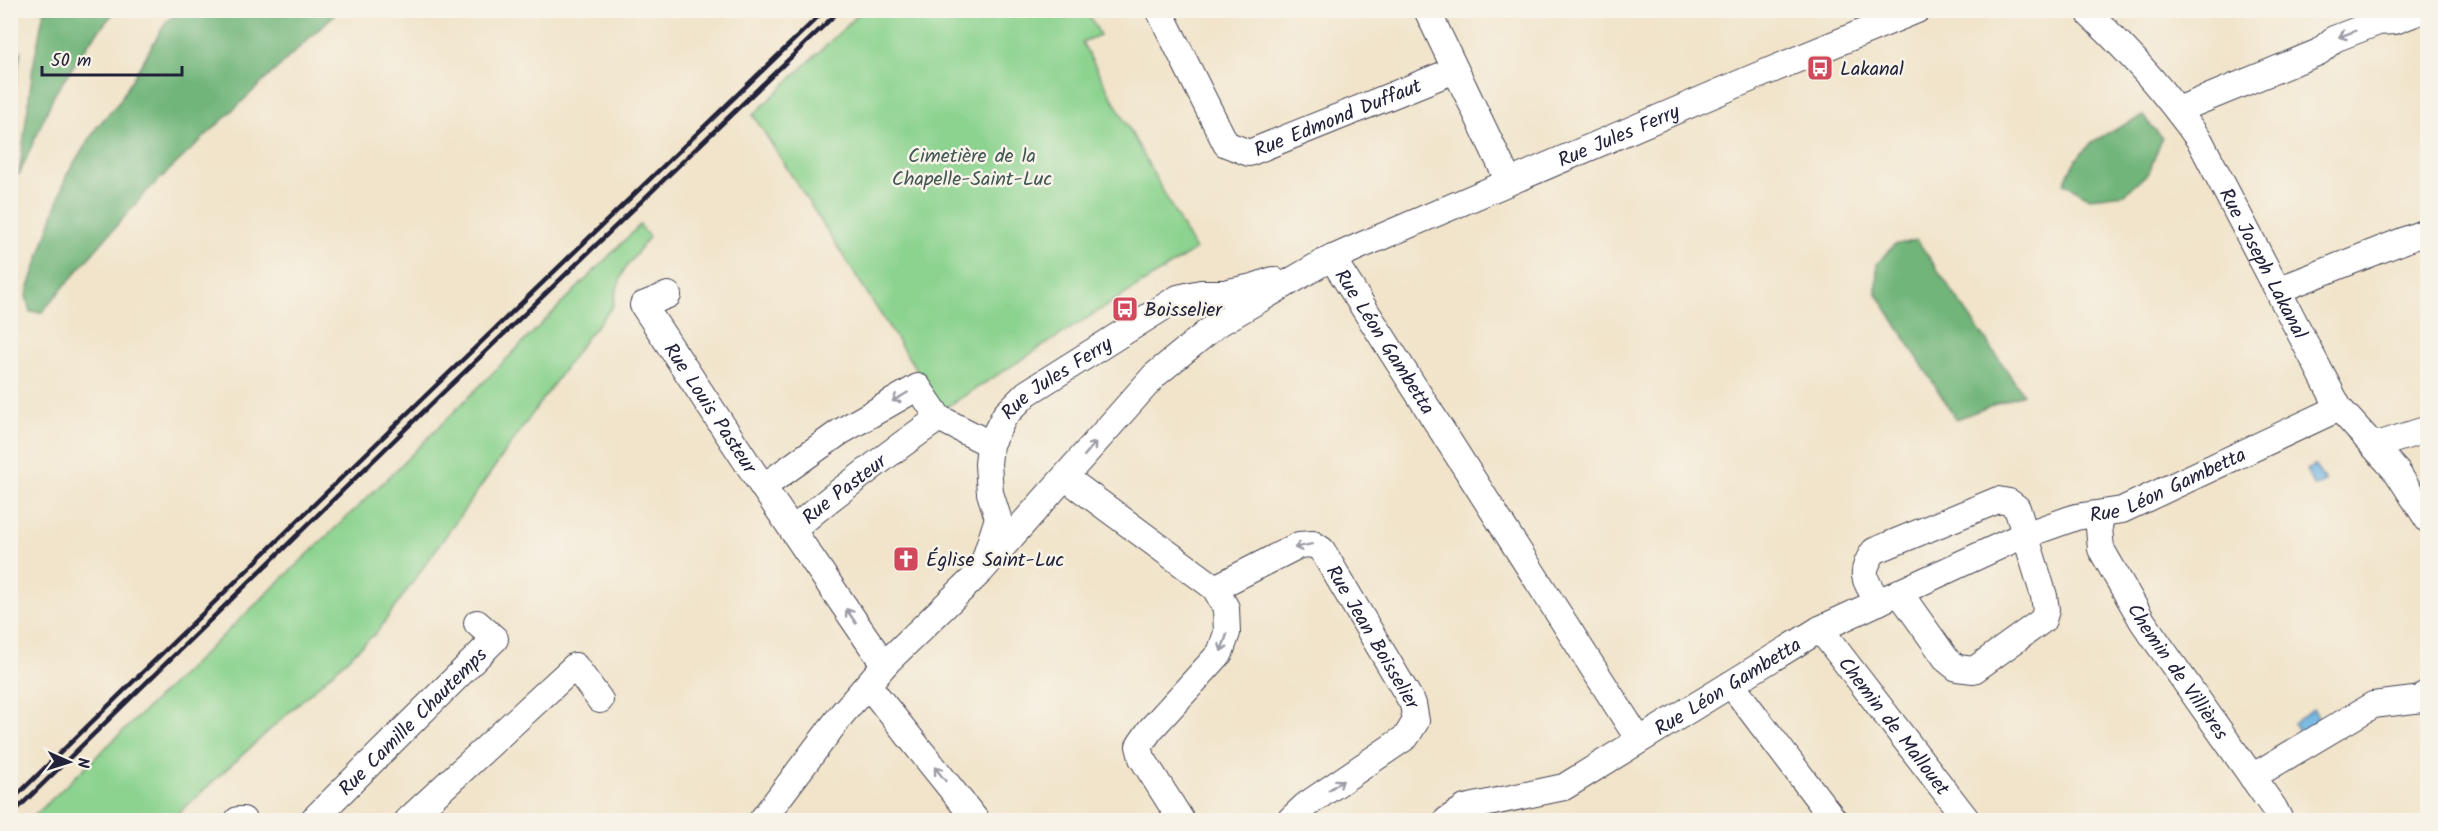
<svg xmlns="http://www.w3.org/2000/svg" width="2438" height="831" font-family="Kalam,sans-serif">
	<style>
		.green { fill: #8cd38f; stroke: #577a65; stroke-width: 1.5 }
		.forest { fill: #71b57a; stroke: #4a6c5a; stroke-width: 1.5 }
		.water { fill: #6bb2e2; stroke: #466a8e; stroke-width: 1.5 }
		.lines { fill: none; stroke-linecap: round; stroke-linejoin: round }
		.minor-casing { stroke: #413f50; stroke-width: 28 }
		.minor { stroke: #fff; stroke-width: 26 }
		.rail { stroke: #22223b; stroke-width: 4.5 }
		.oneway { stroke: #9c9ca7 }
		.labels { text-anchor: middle; stroke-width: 5; stroke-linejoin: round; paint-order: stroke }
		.poi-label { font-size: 20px; fill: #22223b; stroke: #f7f3e8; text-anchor: start }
		.street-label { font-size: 20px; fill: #22223b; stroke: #f7f3e8 }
		.park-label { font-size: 20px; fill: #425754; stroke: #f7f3e8 }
	</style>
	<rect width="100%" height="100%" fill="#f7f3e8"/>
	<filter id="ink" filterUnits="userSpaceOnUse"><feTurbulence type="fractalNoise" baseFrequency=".0167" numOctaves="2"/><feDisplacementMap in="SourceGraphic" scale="12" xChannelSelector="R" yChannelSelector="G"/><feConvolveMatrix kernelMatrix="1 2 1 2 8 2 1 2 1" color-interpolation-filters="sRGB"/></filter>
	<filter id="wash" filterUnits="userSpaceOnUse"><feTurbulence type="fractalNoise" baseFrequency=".008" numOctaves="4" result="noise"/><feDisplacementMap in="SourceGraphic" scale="24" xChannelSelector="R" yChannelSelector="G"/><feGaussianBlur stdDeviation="1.35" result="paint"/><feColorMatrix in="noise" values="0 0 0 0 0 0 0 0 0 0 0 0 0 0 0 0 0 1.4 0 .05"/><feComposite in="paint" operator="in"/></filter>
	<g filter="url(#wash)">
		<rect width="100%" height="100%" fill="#f1e4ca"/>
		<g class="green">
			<path d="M 862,11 L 1087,11 L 1100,35 L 1082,42 L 1195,250 L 942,410 L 753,115 Z"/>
			<path d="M 640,225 L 649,237 L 624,270 L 615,294 L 613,306 L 587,337 L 378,631 L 171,820 L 30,820 L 393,473 Z"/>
		</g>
		<g class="forest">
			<path d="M 44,11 L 115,11 L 88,44 L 54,95 L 19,175 L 33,67 Z"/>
			<path d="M 180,11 L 338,11 L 145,193 L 42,312 L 30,312 L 26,296 L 67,174 L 97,127 L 119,102 L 166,22 Z"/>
			<path d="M 21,50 L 11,113 L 11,77 Z"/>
			<path d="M 2143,116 L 2162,138 L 2149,172 L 2125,194 L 2090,198 L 2064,183 C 2080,141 2106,134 2143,116 Z"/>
			<path d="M 1917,240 L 2023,394 L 1956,419 L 1876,292 L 1877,264 L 1894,245 Z"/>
		</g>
		<g class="water">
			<path d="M 2315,465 L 2325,482 L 2315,487 L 2306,470 Z"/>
			<path d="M 2313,709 L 2320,719 L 2300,734 L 2293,724 Z"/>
		</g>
	</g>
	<g filter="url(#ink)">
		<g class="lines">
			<defs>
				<g id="minor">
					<path id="s1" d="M 1159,10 L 1226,144 L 1249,153 L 1455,70"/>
					<path d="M 1427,10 L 1509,182"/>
					<path id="s2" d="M 2091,16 C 2132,54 2168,96 2200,141 L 2339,408 L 2397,472 L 2428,520"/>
					<path d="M 2178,110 L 2319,52 L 2334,39 L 2378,22 L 2395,21 L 2423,10"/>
					<path id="s3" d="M 1332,258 L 1639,740"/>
					<path d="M 2278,290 L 2428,231"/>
					<path id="s4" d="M 668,295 L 643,305 L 763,487 L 877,654 L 887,662"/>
					<path d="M 2374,446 L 2428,429"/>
					<path d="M 1066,478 L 1215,588 L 1226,608 L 1227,633 L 1220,653 L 1150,730 L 1139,746 L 1142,758 L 1181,820"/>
					<path d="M 763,487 L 840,432 L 918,387 L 939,418 L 990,444"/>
					<path id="s5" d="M 2101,514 L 2099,528 L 2101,549 L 2143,622 L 2274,808 L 2280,820"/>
					<path id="s6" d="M 793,531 C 818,506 845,488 872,467 C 894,450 916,434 939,418"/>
					<path id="s7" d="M 984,562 L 998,518 L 990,493 L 988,464 L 990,444 L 1005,415 L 1027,393 L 1178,298 L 1201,293 L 1224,293 L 1253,287 L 1273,280"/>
					<path id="s8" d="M 1215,588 L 1299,545 L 1313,544 L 1322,550 L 1413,704 L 1416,721 L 1406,737 L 1306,805 L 1290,820"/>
					<path d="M 1879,602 C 1865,581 1858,574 1874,551 L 1998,500 L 2009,502 L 2017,508 L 2044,596 L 2046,610 L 2043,620 L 1974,670 L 1957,668 L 1947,660 L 1899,592"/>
					<path id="s9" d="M 1820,629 L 1967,820"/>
					<path d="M 1731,684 L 1834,820"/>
					<path d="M 868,685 L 976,820"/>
					<path d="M 2252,777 L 2373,705 L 2422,699 L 2428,692"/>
					<path d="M 238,820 L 243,820"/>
					<path id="s10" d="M 313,820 L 495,639 L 477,623"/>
					<path d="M 408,820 L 575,666 L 600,700"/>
					<path id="s11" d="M 762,820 L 842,714 L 887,662 L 981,571 L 1155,375 L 1216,325 L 1322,263 L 1360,246 L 1752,78 L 1917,10"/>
					<path id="s12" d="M 1447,820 L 1465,808 L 1564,787 L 1820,629 L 2017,538 L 2076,517 L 2122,510 L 2339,408"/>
				</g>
			</defs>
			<use href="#minor" class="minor-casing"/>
			<use href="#minor" class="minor"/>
			<g class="rail">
				<path d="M 10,23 L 15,10"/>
				<path d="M 10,802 L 420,401 L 825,10"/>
				<path d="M 10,816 L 427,408 L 840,10"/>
			</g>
		</g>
		<defs><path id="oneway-shaft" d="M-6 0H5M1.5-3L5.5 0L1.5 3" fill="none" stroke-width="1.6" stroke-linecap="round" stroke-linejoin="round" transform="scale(1.5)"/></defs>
		<g class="oneway">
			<use href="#oneway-shaft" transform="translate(2347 34) rotate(159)"/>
			<use href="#oneway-shaft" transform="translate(900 397) rotate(150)"/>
			<use href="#oneway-shaft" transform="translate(1090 449) rotate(-50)"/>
			<use href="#oneway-shaft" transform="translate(1303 546) rotate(168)"/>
			<use href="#oneway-shaft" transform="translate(851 616) rotate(-124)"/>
			<use href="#oneway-shaft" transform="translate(1224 643) rotate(109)"/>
			<use href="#oneway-shaft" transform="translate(940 774) rotate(-128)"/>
			<use href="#oneway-shaft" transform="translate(1336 785) rotate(-35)"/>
		</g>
	</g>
	<defs>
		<symbol id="bus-square" viewBox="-11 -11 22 22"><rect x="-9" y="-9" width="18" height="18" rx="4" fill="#d1495b" stroke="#f7f3e8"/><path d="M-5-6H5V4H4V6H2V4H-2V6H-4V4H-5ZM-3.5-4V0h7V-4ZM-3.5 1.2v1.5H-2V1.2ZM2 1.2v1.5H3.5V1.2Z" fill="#fff"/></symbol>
		<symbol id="church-square" viewBox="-11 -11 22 22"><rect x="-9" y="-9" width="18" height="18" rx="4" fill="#d1495b" stroke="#f7f3e8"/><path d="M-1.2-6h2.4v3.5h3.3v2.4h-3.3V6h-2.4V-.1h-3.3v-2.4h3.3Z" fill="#fff"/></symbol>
	</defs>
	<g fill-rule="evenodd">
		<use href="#bus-square" x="1805" y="53" width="30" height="30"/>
		<use href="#bus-square" x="1110" y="294" width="30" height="30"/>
		<use href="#church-square" x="891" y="544" width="30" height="30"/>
	</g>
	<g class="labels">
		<g class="poi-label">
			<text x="1840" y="75">Lakanal</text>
			<text x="1144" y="316">Boisselier</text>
			<text x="926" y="566">Église Saint-Luc</text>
		</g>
		<g class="street-label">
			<text dy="7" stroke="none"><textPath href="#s1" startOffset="270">Rue Edmond Duffaut</textPath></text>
			<text dy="7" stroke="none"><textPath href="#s11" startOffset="1119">Rue Jules Ferry</textPath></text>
			<text dy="7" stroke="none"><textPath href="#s2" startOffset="304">Rue Joseph Lakanal</textPath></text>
			<text dy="7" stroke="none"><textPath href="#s3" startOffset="99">Rue Léon Gambetta</textPath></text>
			<text dy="7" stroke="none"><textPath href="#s7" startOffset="218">Rue Jules Ferry</textPath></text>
			<text dy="7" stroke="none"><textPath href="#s4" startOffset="150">Rue Louis Pasteur</textPath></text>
			<text dy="7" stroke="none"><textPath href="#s12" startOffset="801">Rue Léon Gambetta</textPath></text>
			<text dy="7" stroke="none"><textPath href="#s6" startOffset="66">Rue Pasteur</textPath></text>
			<text dy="7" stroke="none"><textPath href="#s8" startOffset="220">Rue Jean Boisselier</textPath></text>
			<text dy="7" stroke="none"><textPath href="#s5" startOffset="180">Chemin de Villières</textPath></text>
			<text dy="7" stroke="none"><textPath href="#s12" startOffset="315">Rue Léon Gambetta</textPath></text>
			<text dy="7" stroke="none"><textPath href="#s10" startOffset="140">Rue Camille Chautemps</textPath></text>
			<text dy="7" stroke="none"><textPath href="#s9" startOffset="122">Chemin de Mallouet</textPath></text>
		</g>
		<g class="park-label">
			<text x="972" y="162">Cimetière de la<tspan x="972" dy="23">Chapelle-Saint-Luc</tspan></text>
		</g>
	</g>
	<rect width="2438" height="831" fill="none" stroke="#f7f3e8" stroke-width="36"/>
	<g transform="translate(69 762) rotate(93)" stroke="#f7f3e8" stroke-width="4.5" paint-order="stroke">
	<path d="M0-4.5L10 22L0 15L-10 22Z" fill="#22223b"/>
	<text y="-9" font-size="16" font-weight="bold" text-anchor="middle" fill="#22223b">N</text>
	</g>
	<path d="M42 66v9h140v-9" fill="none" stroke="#22223b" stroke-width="3"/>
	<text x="51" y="66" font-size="18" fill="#22223b" stroke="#f7f3e8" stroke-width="4.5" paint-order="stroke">50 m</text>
</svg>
